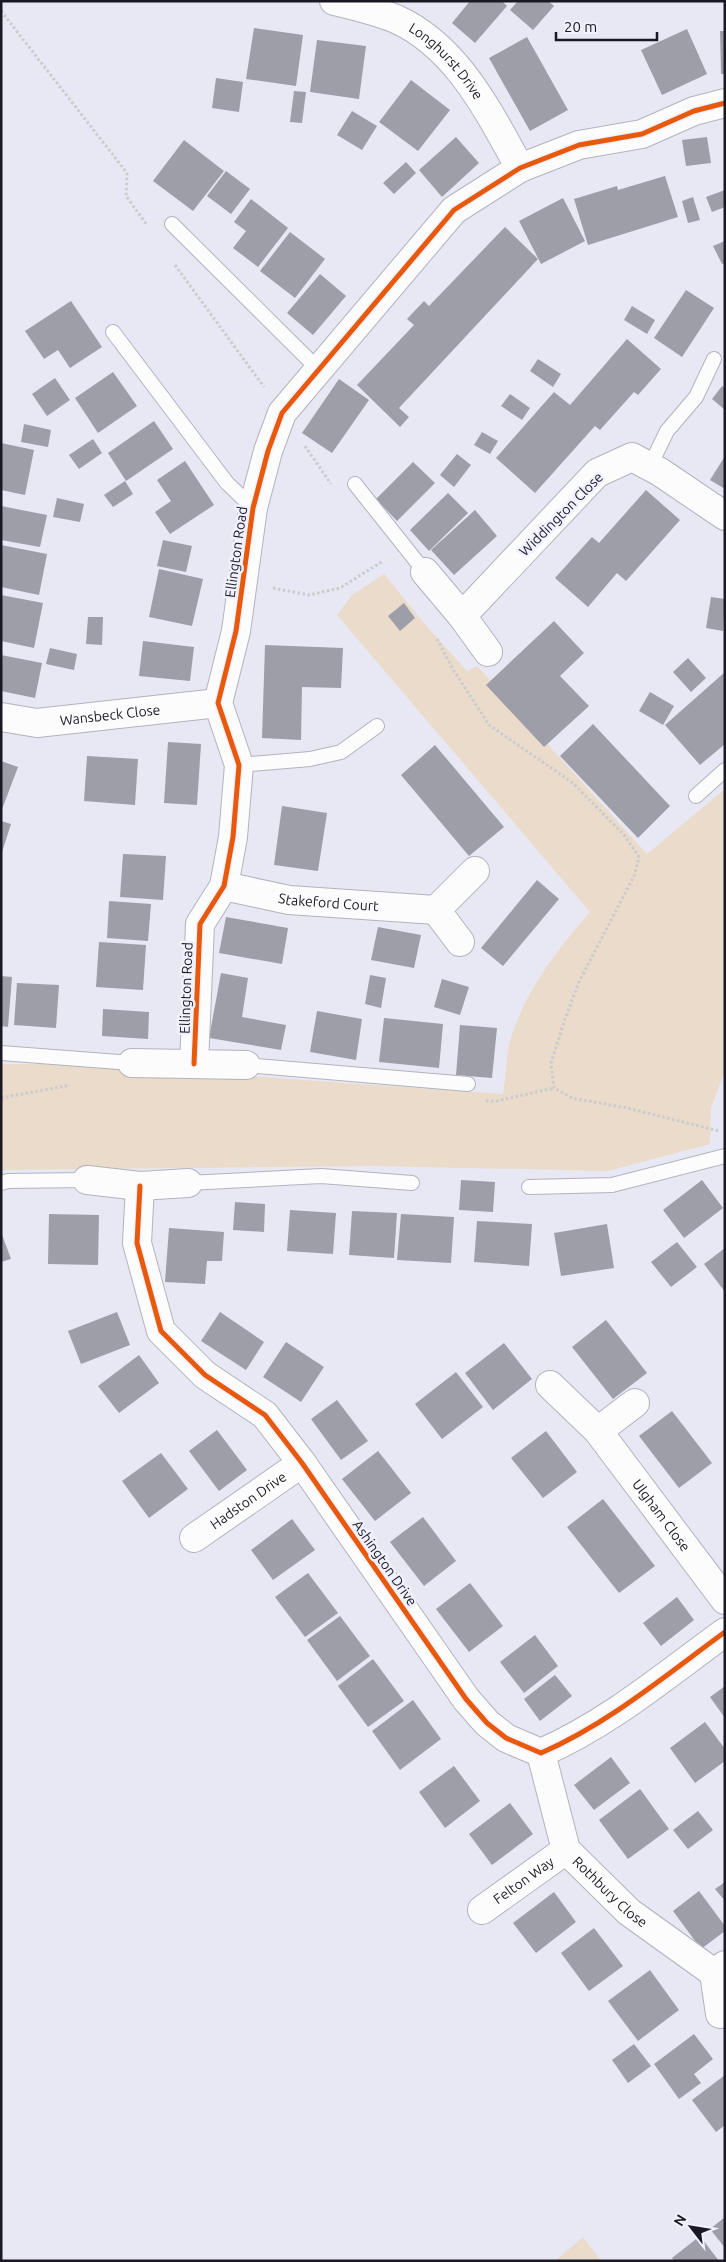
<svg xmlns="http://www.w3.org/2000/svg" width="726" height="2262" font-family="Ubuntu,sans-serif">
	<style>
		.green { fill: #eadbcb }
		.building { fill: #9e9ea8 }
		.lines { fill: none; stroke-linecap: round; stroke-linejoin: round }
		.lane-casing { stroke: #b3b3be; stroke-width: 16 }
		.street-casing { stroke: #b3b3be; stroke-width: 30 }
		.path { stroke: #cbcbce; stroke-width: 3; stroke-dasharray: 2.5 2.5; stroke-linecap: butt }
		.lane { stroke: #fcfcfd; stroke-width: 14 }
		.street { stroke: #fcfcfd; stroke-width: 28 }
		.cycleway-casing { stroke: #f1f1fd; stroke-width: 8 }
		.cycleway { stroke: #e8590c; stroke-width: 5 }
		.labels { text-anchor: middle; stroke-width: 5; stroke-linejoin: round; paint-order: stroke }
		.street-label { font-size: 14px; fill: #1a1923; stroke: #f1f1fd }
	</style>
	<rect width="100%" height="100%" fill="#e8e8f4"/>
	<g class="green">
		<path d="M 384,574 L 423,622 L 467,671 L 477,666 L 647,854 L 725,789 L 725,1070 L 711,1108 L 710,1144 L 608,1171 L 373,1166 L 1,1170 L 1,1064 L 74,1064 L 503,1094 C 506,1077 506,1057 510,1041 C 525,991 557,950 590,912 L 337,615 L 352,595 Z"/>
		<path d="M 583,2237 L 601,2261 L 555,2261 Z"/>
	</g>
	<g class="building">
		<path d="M 470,1 L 502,1 L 507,6 L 475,43 L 452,23 Z"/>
		<path d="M 518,1 L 548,1 L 554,6 L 533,30 L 510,10 Z"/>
		<path d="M 254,28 L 303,35 L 296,86 L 246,79 Z"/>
		<path d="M 687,29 L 707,74 L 662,95 L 641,50 Z"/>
		<path d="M 720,31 L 725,31 L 725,74 L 721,74 Z"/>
		<path d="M 527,37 L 568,110 L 530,131 L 489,58 Z"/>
		<path d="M 317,40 L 366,46 L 359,99 L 310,92 Z"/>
		<path d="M 216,78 L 243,82 L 239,112 L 212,108 Z"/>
		<path d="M 411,80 L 450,110 L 418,151 L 379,122 Z"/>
		<path d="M 294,91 L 306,92 L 302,123 L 290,122 Z"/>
		<path d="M 352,111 L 377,126 L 362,150 L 337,135 Z"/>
		<path d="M 456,137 L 479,163 L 442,197 L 419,170 Z"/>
		<path d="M 707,137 L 711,163 L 686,166 L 682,140 Z"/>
		<path d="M 184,140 L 224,171 L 193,211 L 153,181 Z"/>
		<path d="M 406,162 L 416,173 L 394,194 L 383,183 Z"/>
		<path d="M 226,171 L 250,189 L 231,214 L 207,196 Z"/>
		<path d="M 665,176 L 678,217 L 588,245 L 574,199 L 617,186 L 618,190 Z"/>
		<path d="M 725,190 L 725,207 L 712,212 L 706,197 Z"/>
		<path d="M 693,197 L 700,220 L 688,223 L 682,201 Z"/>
		<path d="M 563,198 L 585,241 L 541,264 L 519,221 Z"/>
		<path d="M 251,199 L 288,228 L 258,267 L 233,248 L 246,231 L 234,222 Z"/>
		<path d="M 505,227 L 538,259 L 399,408 L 409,417 L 400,427 L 357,385 L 414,325 L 407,319 L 424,301 L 429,306 Z"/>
		<path d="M 290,232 L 325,259 L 295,298 L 260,271 Z"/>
		<path d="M 725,241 L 725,263 L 722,264 L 713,246 Z"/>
		<path d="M 320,274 L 346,296 L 313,335 L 287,313 Z"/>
		<path d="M 686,290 L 714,308 L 682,357 L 654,338 Z"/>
		<path d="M 71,301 L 102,347 L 70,368 L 58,350 L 44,359 L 25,331 Z"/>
		<path d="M 632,306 L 655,320 L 647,334 L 624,320 Z"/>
		<path d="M 627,339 L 661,369 L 638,395 L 634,392 L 600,430 L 595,426 L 535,493 L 496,458 L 554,392 L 570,405 Z"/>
		<path d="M 538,359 L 561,374 L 553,387 L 530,371 Z"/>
		<path d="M 113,372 L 137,406 L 98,433 L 75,398 Z"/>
		<path d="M 55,378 L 70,400 L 47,416 L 32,394 Z"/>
		<path d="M 339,379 L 369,400 L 332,453 L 302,433 Z"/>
		<path d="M 722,386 L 725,388 L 725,410 L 712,399 Z"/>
		<path d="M 510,394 L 530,408 L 522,420 L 501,406 Z"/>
		<path d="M 154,421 L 173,449 L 126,481 L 108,453 Z"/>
		<path d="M 24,424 L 51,430 L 48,447 L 21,442 Z"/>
		<path d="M 482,432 L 498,441 L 490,454 L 474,445 Z"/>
		<path d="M 93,439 L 102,453 L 79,469 L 69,455 Z"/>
		<path d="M 1,443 L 34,450 L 25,495 L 1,490 Z"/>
		<path d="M 457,454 L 471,465 L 454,487 L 440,475 Z"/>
		<path d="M 725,456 L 725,489 L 710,480 Z"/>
		<path d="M 185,461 L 214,505 L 170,534 L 155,512 L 171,501 L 157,480 Z"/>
		<path d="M 413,462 L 435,483 L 397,521 L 376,499 Z"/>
		<path d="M 125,481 L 133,494 L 113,507 L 104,495 Z"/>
		<path d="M 646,490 L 680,520 L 626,581 L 617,573 L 588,607 L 555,578 L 592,537 L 599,543 Z"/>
		<path d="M 448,493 L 468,513 L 429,551 L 410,530 Z"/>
		<path d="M 57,498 L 84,504 L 80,522 L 53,517 Z"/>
		<path d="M 1,506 L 47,515 L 40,547 L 1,540 Z"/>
		<path d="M 475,510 L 497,536 L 454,575 L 431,550 Z"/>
		<path d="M 163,540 L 192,546 L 186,572 L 157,566 Z"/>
		<path d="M 1,545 L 47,554 L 39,595 L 1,587 Z"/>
		<path d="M 159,569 L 203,579 L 192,626 L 149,617 Z"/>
		<path d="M 1,595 L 43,603 L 34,648 L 1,641 Z"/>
		<path d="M 711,597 L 725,599 L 723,631 L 706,628 Z"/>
		<path d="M 404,603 L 415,618 L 400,631 L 388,616 Z"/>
		<path d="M 88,617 L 103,617 L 102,645 L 86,644 Z"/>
		<path d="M 554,621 L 584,653 L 560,676 L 589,706 L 544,747 L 486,685 Z"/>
		<path d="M 143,641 L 194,647 L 190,681 L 139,676 Z"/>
		<path d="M 265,645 L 343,648 L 341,688 L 302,687 L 301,740 L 262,738 Z"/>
		<path d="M 50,648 L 77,654 L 74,670 L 46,664 Z"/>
		<path d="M 1,655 L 42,663 L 35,698 L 1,691 Z"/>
		<path d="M 688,658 L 706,678 L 691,692 L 673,672 Z"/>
		<path d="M 725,672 L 725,744 L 700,765 L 665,725 Z"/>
		<path d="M 650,692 L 674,706 L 663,725 L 639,711 Z"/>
		<path d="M 593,724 L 670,806 L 638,838 L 560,756 Z"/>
		<path d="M 168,742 L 201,744 L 197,805 L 164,803 Z"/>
		<path d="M 435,745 L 504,827 L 469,856 L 401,775 Z"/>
		<path d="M 87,756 L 138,759 L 135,805 L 84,801 Z"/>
		<path d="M 1,761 L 18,767 L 1,812 Z"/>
		<path d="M 282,806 L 327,813 L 318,871 L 274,865 Z"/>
		<path d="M 1,821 L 11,824 L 2,852 L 1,851 Z"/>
		<path d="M 123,854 L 166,856 L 163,900 L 120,897 Z"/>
		<path d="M 537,880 L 559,899 L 503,966 L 481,948 Z"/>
		<path d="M 109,901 L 151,904 L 148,941 L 107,938 Z"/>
		<path d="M 226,917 L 288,928 L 282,964 L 219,953 Z"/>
		<path d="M 378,927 L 421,935 L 414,968 L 371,960 Z"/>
		<path d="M 99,942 L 146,945 L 143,990 L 96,987 Z"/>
		<path d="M 221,973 L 248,978 L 242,1017 L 286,1025 L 281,1050 L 209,1038 Z"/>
		<path d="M 370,975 L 386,978 L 381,1008 L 365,1004 Z"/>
		<path d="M 1,976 L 12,977 L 8,1027 L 1,1026 Z"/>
		<path d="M 442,979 L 469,987 L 460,1015 L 434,1007 Z"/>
		<path d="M 17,983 L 59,985 L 56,1028 L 14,1025 Z"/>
		<path d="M 103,1009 L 149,1012 L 148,1039 L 102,1036 Z"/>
		<path d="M 317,1011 L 362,1019 L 356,1060 L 310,1052 Z"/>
		<path d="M 384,1018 L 443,1024 L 439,1068 L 379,1062 Z"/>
		<path d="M 460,1025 L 497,1028 L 492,1078 L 456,1075 Z"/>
		<path d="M 461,1180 L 495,1182 L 493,1212 L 459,1210 Z"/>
		<path d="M 702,1180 L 723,1208 L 684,1238 L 663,1210 Z"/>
		<path d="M 235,1202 L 265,1204 L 264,1232 L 233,1230 Z"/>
		<path d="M 290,1210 L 336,1213 L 333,1254 L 287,1251 Z"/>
		<path d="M 352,1211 L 397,1213 L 394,1258 L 349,1255 Z"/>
		<path d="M 49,1214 L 99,1215 L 98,1265 L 48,1264 Z"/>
		<path d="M 401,1214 L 454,1217 L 451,1263 L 397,1260 Z"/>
		<path d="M 477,1221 L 532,1224 L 529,1266 L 474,1262 Z"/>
		<path d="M 607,1224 L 614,1268 L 561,1276 L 554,1233 Z"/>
		<path d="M 169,1228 L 224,1232 L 222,1261 L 207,1261 L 205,1284 L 165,1282 Z"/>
		<path d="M 1,1232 L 11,1259 L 1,1262 Z"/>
		<path d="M 677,1242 L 697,1267 L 671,1287 L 651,1262 Z"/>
		<path d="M 725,1248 L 725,1292 L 704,1264 Z"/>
		<path d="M 117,1312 L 130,1345 L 81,1364 L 68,1331 Z"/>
		<path d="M 220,1312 L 264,1342 L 246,1370 L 201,1341 Z"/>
		<path d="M 606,1320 L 647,1373 L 613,1399 L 572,1347 Z"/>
		<path d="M 286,1342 L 324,1367 L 301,1402 L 263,1377 Z"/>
		<path d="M 504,1343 L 532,1379 L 493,1410 L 465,1373 Z"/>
		<path d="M 139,1355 L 159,1383 L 119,1413 L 98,1386 Z"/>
		<path d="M 456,1372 L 483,1407 L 442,1439 L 415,1404 Z"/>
		<path d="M 337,1400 L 368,1441 L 341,1460 L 311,1419 Z"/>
		<path d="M 672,1411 L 712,1463 L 679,1488 L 639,1436 Z"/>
		<path d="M 217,1430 L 247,1470 L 219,1491 L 189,1451 Z"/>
		<path d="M 546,1431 L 577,1472 L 543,1498 L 511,1458 Z"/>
		<path d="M 378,1451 L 411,1493 L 375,1521 L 342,1479 Z"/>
		<path d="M 161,1453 L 188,1489 L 149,1518 L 122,1481 Z"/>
		<path d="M 603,1499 L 655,1566 L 619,1593 L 567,1527 Z"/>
		<path d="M 423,1517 L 456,1561 L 424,1586 L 390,1542 Z"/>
		<path d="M 292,1519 L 315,1550 L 273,1580 L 251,1550 Z"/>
		<path d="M 308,1573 L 338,1613 L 305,1637 L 275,1597 Z"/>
		<path d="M 470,1583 L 503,1626 L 469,1652 L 436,1609 Z"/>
		<path d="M 677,1597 L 694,1620 L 661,1646 L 643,1623 Z"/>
		<path d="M 340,1616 L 370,1656 L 337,1681 L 307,1640 Z"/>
		<path d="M 535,1635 L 558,1666 L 524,1693 L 500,1662 Z"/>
		<path d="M 373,1659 L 404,1701 L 368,1727 L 338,1686 Z"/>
		<path d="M 555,1675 L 572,1696 L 540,1721 L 524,1699 Z"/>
		<path d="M 725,1686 L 725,1718 L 710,1697 Z"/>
		<path d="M 413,1700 L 441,1739 L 400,1770 L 372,1731 Z"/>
		<path d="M 705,1722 L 725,1749 L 725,1761 L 695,1783 L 670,1748 Z"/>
		<path d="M 611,1757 L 630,1783 L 594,1810 L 574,1785 Z"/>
		<path d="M 454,1766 L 480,1801 L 445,1828 L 419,1792 Z"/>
		<path d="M 640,1789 L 669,1829 L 628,1859 L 599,1820 Z"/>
		<path d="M 510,1803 L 533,1834 L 492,1865 L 469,1834 Z"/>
		<path d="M 698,1811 L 713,1830 L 688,1849 L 673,1830 Z"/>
		<path d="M 725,1882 L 725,1901 L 715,1889 Z"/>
		<path d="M 699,1891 L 725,1926 L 725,1931 L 701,1949 L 673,1911 Z"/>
		<path d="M 554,1892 L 576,1922 L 536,1953 L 513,1923 Z"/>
		<path d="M 594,1928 L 623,1966 L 589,1991 L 561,1953 Z"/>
		<path d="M 650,1970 L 679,2010 L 638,2041 L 608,2001 Z"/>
		<path d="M 694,2034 L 713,2059 L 694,2074 L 701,2083 L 679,2099 L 654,2064 Z"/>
		<path d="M 634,2044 L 651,2066 L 628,2083 L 612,2060 Z"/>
		<path d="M 725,2075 L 725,2125 L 716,2132 L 692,2100 Z"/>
		<path d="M 725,2217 L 725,2248 L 710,2229 Z"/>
		<path d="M 700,2236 L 719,2261 L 674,2261 L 672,2258 Z"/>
	</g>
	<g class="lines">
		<defs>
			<g id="lane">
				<path d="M 172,224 L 318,369"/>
				<path d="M 113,332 L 227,483 L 253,508"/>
				<path d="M 650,466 L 667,431 L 696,397 L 714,359"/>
				<path d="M 355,484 L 425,572"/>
				<path d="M 239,765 L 310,759 L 341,752 L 377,726"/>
				<path d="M 696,796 L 725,770"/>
				<path d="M 1,1053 L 132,1063"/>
				<path d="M 246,1065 L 468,1084"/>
				<path d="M 1,1183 L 8,1181 L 87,1180"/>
				<path d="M 188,1183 L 321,1176 L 412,1183"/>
				<path d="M 529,1187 L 612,1185 L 725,1156"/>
			</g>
			<g id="street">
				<path id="s1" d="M 334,1 C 355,6 376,11 396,19 C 458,47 489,113 520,168"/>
				<path d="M 425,572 L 462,616 L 488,652"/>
				<path d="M 462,616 L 597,473 L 632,457 L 660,472 L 725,516"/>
				<path id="s2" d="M 1,717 L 37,723 L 218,703"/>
				<path id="s3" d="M 224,886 L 289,900 L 436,910"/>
				<path d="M 460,942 L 436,910 L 475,871"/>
				<path d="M 132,1063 L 246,1065"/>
				<path d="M 194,1064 L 200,924 L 224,886 L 233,837 L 239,765 L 218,703 L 236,631 L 253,508 L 268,451 L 282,413 L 454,210 L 520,168 L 579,145 L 642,134 L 694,111 L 725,103"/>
				<path d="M 87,1180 L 140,1186 L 188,1183"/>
				<path d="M 140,1186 L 137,1243 L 161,1331 L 205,1375 L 265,1415 L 302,1463 L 466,1699 L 487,1723 L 506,1738 L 541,1753 C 608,1724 666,1675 725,1632"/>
				<path id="s4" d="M 550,1385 L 598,1431 L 725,1600"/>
				<path d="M 598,1431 L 635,1403"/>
				<path id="s5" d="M 194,1538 L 302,1463"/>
				<path id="s6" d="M 541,1753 L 566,1850 L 629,1912 L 714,1973 L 725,1965"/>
				<path id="s7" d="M 482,1910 L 566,1850"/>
				<path d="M 714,1973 L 720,2014"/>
			</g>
		</defs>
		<use href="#lane" class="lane-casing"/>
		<use href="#street" class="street-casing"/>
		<g class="path">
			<path d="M 1,11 L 127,173 L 126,196 L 147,225"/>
			<path d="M 175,265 L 264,387"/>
			<path d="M 305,446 L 331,484"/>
			<path d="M 273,588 L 309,595 L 340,588 L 383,561"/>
			<path d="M 437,639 L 454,671 L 489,725 L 573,783 L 624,835 L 639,857 L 635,874 L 579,982 L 565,1019 L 551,1063 L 554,1088 L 572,1098 L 627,1108 L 719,1131"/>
			<path d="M 1,1098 L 70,1085"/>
			<path d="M 486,1101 L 497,1101 L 554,1088"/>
		</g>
		<use href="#lane" class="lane"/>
		<use href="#street" class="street"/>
		<defs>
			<g id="cycleway">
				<path d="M 194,1064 L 200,924 L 224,886 L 233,837 L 239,765 L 218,703 L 236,631 L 253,508 L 268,451 L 282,413 L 454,210 L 520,168 L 579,145 L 642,134 L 694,111 L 725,103"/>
				<path d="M 140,1186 L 137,1243 L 161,1331 L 205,1375 L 265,1415 L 302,1463 L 466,1699 L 487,1723 L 506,1738 L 541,1753 C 608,1724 666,1675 725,1632"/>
			</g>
		</defs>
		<use href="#cycleway" class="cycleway-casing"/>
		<use href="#cycleway" class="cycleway"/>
	</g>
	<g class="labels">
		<g class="street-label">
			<text dy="5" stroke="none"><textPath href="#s1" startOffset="131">Longhurst Drive</textPath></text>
			<text transform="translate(561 514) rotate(-45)" y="5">Widdington Close</text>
			<text transform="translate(236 552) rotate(-82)" y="5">Ellington Road</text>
			<text dy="5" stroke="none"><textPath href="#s2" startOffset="110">Wansbeck Close</textPath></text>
			<text dy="5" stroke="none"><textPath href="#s3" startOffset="106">Stakeford Court</textPath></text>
			<text transform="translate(186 988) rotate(-88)" y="5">Ellington Road</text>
			<text dy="5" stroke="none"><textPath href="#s5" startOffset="66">Hadston Drive</textPath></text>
			<text dy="5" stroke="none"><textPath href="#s4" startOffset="172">Ulgham Close</textPath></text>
			<text transform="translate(385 1563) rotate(55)" y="5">Ashington Drive</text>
			<text dy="5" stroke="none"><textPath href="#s7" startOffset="51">Felton Way</textPath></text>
			<text dy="5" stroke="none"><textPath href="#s6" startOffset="161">Rothbury Close</textPath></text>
		</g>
	</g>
	<rect width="726" height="2262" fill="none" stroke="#1a1923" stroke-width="5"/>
	<g transform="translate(691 2227) rotate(301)" stroke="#f1f1fd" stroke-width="4" paint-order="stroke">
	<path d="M0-4L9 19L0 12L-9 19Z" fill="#1a1923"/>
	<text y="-8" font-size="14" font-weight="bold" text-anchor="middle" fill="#1a1923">N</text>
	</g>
	<path d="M556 32v8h101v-8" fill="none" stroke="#1a1923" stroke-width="2.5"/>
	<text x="564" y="32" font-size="15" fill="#1a1923" stroke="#f1f1fd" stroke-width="4" paint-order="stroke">20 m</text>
</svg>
